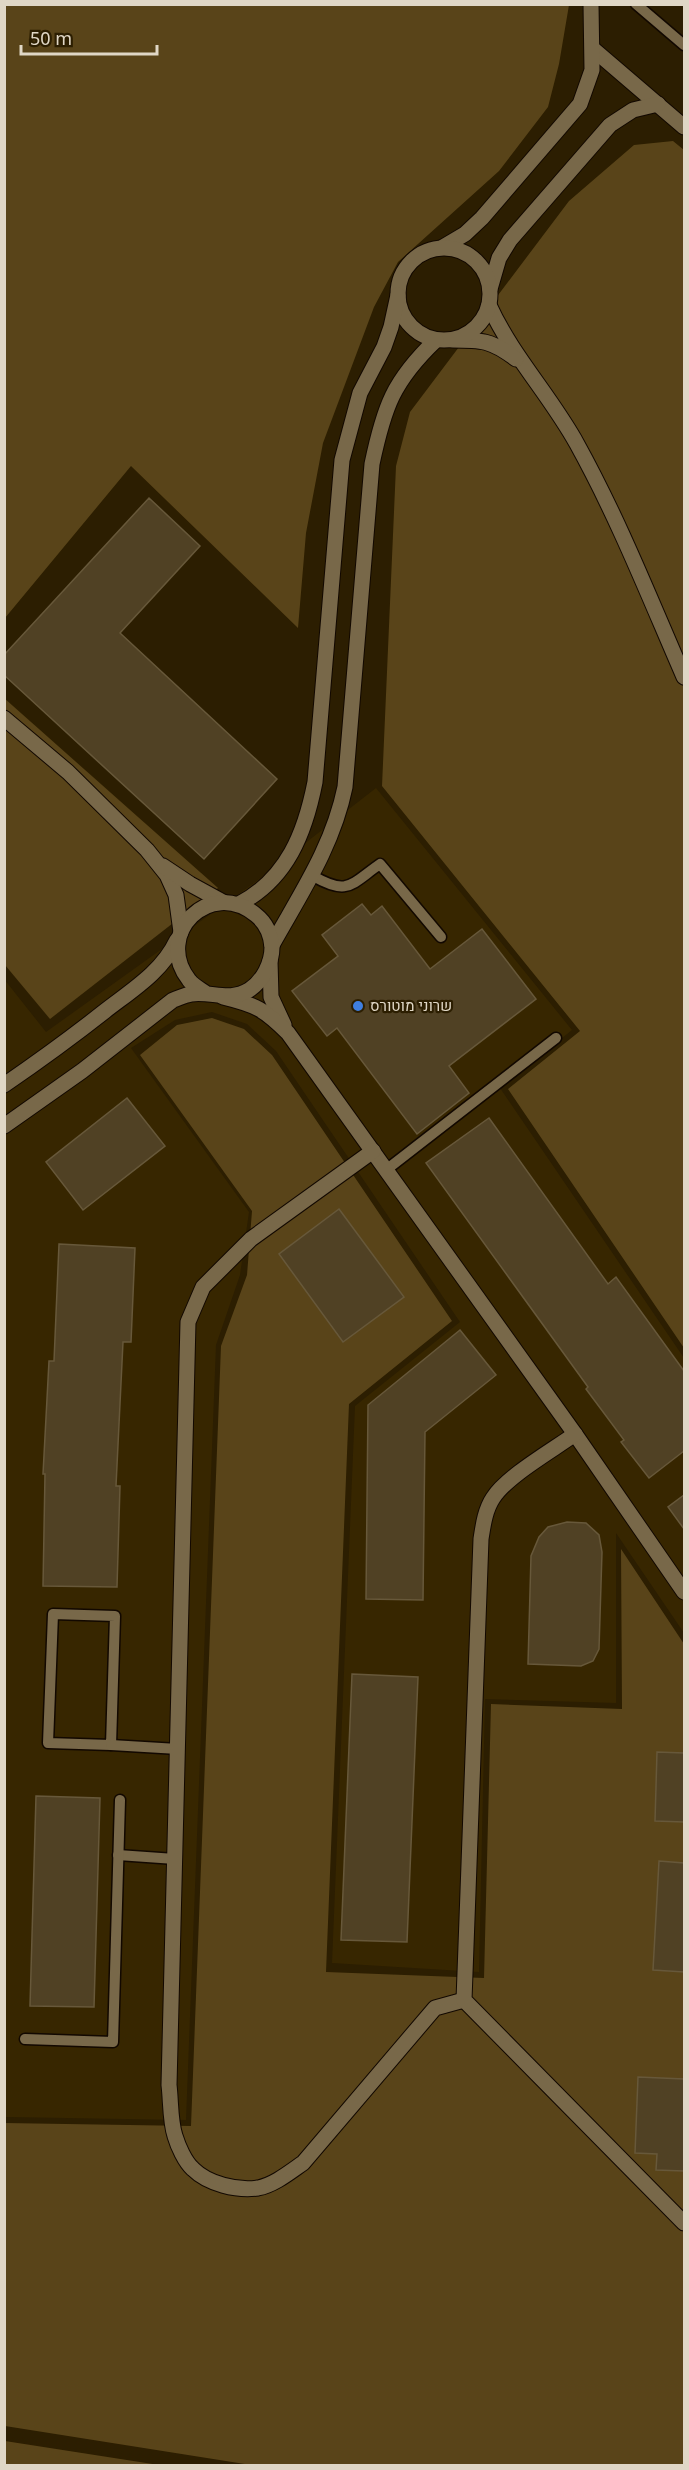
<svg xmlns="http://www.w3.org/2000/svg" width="689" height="2470" font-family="'Noto Sans',Heebo,sans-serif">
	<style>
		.built { fill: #372600 }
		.green { fill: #594419 }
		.building { fill: #504124; stroke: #67583a; stroke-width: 1.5 }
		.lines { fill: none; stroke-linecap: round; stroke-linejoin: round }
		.service-casing { stroke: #120800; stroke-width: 13 }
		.minor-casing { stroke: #120800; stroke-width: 17 }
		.tertiary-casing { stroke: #120800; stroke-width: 17 }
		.service { stroke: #786849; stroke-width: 10 }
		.minor { stroke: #786849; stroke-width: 15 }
		.tertiary { stroke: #786849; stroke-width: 15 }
		.shop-dot { fill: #3f7fe0; stroke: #2c1e01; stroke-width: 2 }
		.labels { text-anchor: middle; stroke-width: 4.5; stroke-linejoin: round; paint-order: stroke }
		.poi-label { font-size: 15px; fill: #e0d7c6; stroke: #2c1e01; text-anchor: start }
	</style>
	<rect width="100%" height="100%" fill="#2c1e01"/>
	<path class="built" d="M 376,788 L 572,1030 L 500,1088 L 684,1358 L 684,1633 L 616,1533 L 616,1703 L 485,1699 L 479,1972 L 332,1963 L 355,1406 L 460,1322 L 276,1051 L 247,1024 L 212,1012 L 175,1020 L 131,1048 L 249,1212 L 240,1275 L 216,1345 L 186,2120 L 5,2117 L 4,979 L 46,1032 L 254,883 Z"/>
	<g class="green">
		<path d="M 5,4 L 569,5 L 559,64 L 548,107 L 499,171 L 398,262 L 374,307 L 323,443 L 306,533 L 298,628 L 131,466 L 5,618 Z"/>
		<path d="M 673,141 L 684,150 L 684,1348 L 508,1089 L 580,1031 L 382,786 L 396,466 L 410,412 L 569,201 L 634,145 Z"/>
		<path d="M 4,698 L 218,888 L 50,1019 L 5,965 Z"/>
		<path d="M 212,1018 L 244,1029 L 272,1055 L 452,1321 L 349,1404 L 326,1972 L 484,1978 L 491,1704 L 622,1709 L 621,1549 L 684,1644 L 684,2465 L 251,2465 L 5,2426 L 4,2123 L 191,2126 L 221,1346 L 247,1275 L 252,1211 L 140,1055 L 177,1025 Z"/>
		<path d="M 4,2441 L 5,2441 L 159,2465 L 5,2465 Z"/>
	</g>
	<g class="building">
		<path d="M 149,498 L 200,546 L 120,633 L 277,779 L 204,859 L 4,675 L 4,655 Z"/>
		<path d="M 362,904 L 371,915 L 382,906 L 430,969 L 482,929 L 536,999 L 449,1066 L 469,1093 L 417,1134 L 337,1028 L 327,1036 L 292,991 L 338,956 L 322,935 Z"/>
		<path d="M 127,1098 L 165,1146 L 83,1210 L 46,1162 Z"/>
		<path d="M 489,1118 L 608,1284 L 616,1277 L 684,1371 L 684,1451 L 649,1478 L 621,1442 L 624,1440 L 586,1389 L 588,1387 L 426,1163 Z"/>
		<path d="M 339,1209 L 404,1297 L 343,1342 L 279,1254 Z"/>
		<path d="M 59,1244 L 135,1248 L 131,1342 L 123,1342 L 116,1486 L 120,1486 L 117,1587 L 43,1586 L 45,1474 L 43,1474 L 49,1361 L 54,1361 Z"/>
		<path d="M 460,1330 L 496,1375 L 425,1432 L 423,1600 L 366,1599 L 368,1405 Z"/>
		<path d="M 684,1495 L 684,1529 L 668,1507 Z"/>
		<path d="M 567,1522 L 586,1523 L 599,1535 L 602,1552 L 599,1649 L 593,1661 L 581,1666 L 528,1664 L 531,1556 L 539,1537 L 548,1527 Z"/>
		<path d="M 352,1674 L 418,1677 L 407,1942 L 341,1940 Z"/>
		<path d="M 657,1752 L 684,1753 L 684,1822 L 655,1821 Z"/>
		<path d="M 36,1796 L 100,1798 L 94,2007 L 30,2006 Z"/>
		<path d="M 659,1861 L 684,1863 L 684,1972 L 653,1970 Z"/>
		<path d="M 638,2077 L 684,2079 L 684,2171 L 656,2170 L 657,2154 L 635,2153 Z"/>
	</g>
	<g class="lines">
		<defs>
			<g id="service">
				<path d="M 636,4 L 684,45"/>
				<path d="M 313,876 C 348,896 350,885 380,864 L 441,937"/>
				<path d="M 386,1170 L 556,1038"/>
				<path d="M 53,1614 L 115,1616 L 111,1745 L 48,1743 Z"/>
				<path d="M 111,1745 L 178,1749"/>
				<path d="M 118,1855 L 175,1859"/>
				<path d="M 25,2039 L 113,2042 L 120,1800"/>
			</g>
			<g id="minor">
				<path d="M 593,49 L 684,127"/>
				<path d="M 443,247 L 465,234 L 482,218 L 580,104 L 592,70 L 591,4"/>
				<path d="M 490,289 L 499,258 L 510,240 L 610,125 L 633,110 L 658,104"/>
				<path d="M 489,305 C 512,356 550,395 577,444 C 618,518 650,599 684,677"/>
				<path d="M 452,340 C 482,340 491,340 516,359"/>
				<path d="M 4,718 L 68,772 L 147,850 L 167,875 L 176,895 L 181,932"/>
				<path d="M 163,866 L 190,884 L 223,902"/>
				<path d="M 270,961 L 271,997 L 284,1025"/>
				<path d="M 223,997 C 256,1005 264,1009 288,1033 L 575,1434 L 684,1592"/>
				<path d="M 373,1151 L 251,1239 L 203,1287 L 188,1322 L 169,2085 C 171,2101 170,2121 175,2136 C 178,2146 185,2162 193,2169 C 208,2184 237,2191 258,2188 C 274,2185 290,2172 303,2163 L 435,2008 L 464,2000"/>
				<path d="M 575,1434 C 553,1450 507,1476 493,1498 C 485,1510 483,1526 481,1539 L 464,2000 L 684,2223"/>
			</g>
			<g id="tertiary">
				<circle cx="444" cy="294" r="46"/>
				<path d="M 239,904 C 287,879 305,833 315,782 L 342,460 L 360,393 L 384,347 L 391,327 L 398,295"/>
				<path d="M 272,945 C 301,893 333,846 345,787 L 372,464 C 384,407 393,381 436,340"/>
				<path d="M 4,1085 C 39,1061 72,1037 105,1011 C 132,990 162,972 177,940"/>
				<path d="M 4,1126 L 82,1071 L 173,1000 C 179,998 185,995 191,994 C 212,991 229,1002 249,990 C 263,981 272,963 272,947 C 271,934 266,923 256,915 C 210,877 153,934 189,980 C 193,986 202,990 207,994"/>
			</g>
		</defs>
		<use href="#service" class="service-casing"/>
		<use href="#minor" class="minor-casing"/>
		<use href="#tertiary" class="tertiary-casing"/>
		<use href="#service" class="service"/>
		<use href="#minor" class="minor"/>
		<use href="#tertiary" class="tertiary"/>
	</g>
	<circle class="shop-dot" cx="358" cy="1006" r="6"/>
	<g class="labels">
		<g class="poi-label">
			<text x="370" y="1011">שרוני מוטורס</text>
		</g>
	</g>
	<rect width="689" height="2470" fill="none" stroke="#e0d7c6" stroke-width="12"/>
	<path d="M21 45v9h136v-9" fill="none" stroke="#e0d7c6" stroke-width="3"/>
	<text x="30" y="45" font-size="18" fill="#e0d7c6" stroke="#2c1e01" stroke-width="4.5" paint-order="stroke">50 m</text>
</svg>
